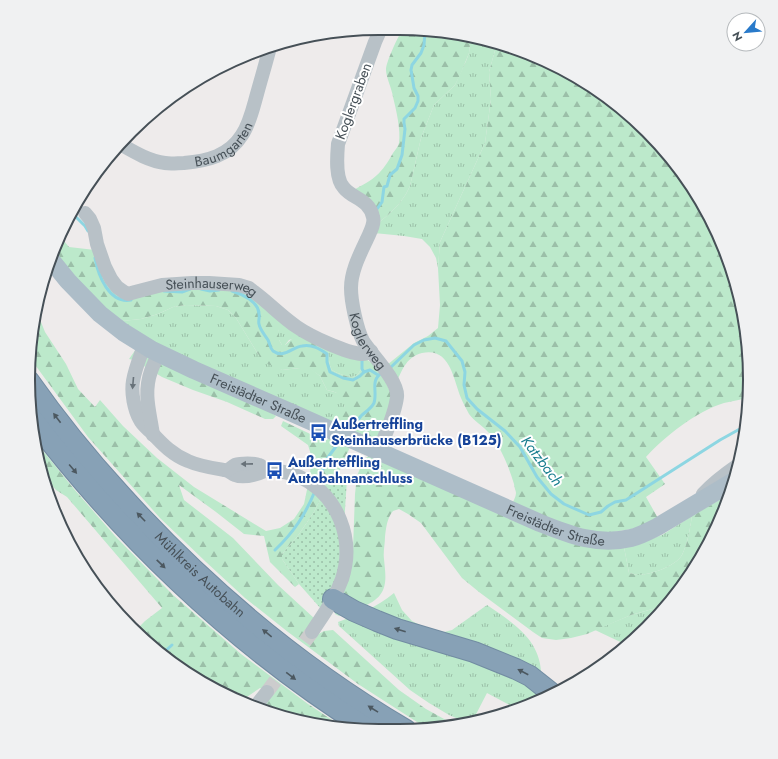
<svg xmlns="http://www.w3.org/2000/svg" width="778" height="759" font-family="Jost,sans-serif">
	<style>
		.grass { fill: url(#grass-tufts) }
		.forest { fill: url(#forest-firs) }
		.garden { fill: url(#garden-dots) }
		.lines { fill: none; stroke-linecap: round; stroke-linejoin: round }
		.stream { stroke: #8dd6e2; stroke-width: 3 }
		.minor-tunnel { stroke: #cccccd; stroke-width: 14; stroke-dasharray: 14 7; stroke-linecap: butt }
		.highway-casing { stroke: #728ca2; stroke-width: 22 }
		.minor { stroke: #b8c1c7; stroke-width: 14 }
		.major { stroke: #adbdc8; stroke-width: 18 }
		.highway { stroke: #87a1b6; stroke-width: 20 }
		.oneway { fill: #687279 }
		.oneway2 { fill: #4c5860 }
		.labels { text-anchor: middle; stroke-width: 4; stroke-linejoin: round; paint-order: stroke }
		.street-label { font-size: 14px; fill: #465057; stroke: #fff }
		.transit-label { font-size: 14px; font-weight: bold; fill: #164399; stroke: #fff; text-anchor: start }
		.water-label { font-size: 15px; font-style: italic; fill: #197e8f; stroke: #fff }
		.rim { fill: none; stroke: #465057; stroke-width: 2 }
	</style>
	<defs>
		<pattern id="grass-tufts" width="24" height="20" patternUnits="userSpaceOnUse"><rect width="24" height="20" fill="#bce9cb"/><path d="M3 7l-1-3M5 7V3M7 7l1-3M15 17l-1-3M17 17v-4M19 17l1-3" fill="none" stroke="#9bbfa8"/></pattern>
		<pattern id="forest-firs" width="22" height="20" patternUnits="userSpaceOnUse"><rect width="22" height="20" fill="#bce9cb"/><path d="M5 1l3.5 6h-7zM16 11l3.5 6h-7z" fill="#9bbfa8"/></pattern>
		<pattern id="garden-dots" width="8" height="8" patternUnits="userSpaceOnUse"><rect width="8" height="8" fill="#bce9cb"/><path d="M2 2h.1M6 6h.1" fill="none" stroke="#9bbfa8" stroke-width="1.8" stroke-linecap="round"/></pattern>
	</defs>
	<rect width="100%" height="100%" fill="#eeebeb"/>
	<g class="grass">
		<path d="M 471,37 L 497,43 L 489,72 L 491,99 L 485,143 L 440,242 L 438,268 L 436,258 L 430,247 L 422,239 L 404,236 L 374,233 L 377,224 L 388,215 L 399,204 L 406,194 L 410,186 L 421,138 L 434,105 L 455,85 L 466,61 L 469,53 Z"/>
		<path d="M 186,305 L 216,306 L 228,310 L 236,318 L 258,354 L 282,370 L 300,368 L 310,368 L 320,376 L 327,390 C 331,391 336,392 340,394 C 351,402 341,417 337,427 L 161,348 L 122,321 L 141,319 L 158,314 L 173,307 Z"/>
		<path d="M 270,308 L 305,335 L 289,340 L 285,345 L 282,345 L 279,340 L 279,332 Z"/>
		<path d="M 327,345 L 363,360 C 361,372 358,381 343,375 C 340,374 335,372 332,370 C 328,365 329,352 327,345 Z"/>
		<path d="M 692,516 C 690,528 688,543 682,555 C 676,566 650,575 638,575 C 635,575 631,573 629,573 L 624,547 L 648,540 L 662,535 Z"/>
		<path d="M 394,593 L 402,610 L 412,621 L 426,628 L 444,632 L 452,630 L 487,605 C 527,632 549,649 539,700 L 517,709 L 487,693 L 472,722 L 468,723 L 449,715 L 429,703 L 410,690 L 339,626 L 338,622 C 358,615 377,607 394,593 Z"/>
		<path d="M 667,605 L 663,611 L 627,645 L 614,639 L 595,630 L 631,615 Z"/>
	</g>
	<g class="forest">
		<path d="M 445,31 L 471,37 L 469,53 L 461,73 L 455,85 L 434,105 L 421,138 L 410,186 L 406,194 L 399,204 L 388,215 L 377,224 L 353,190 C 374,180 382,173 393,153 C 395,150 398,147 399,143 C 401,130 396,109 393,97 C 392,89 386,77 386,70 C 386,62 397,39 401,32 Z"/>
		<path d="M 497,43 L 512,47 L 574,75 L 630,115 L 677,166 L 714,224 L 738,289 L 749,357 L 748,398 C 740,400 732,401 724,403 C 697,411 664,437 646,457 L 665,484 L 646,497 L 659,520 L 643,527 L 596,535 L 512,505 C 513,501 516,497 516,493 C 516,491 514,487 514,484 C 509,467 501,447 489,433 C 483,426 474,421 469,414 C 466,408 463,403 461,398 C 453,378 450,347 422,353 C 407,357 403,368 397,381 L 387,365 L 414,343 L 428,336 L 438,328 L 440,305 L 438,268 L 440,242 L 485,143 L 491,99 L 489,72 Z"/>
		<path d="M 61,234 L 64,241 L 69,247 L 95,250 L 111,285 L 150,290 L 240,288 L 270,308 L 277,320 L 279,332 L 279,340 L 282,345 L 285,345 L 294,337 L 300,335 L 327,345 C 329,352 328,365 332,370 C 335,372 340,374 343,375 C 358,381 361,372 363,360 L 366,359 L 373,364 L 384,378 L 392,396 L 382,433 L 375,442 L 337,427 L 337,420 L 345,406 C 342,394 339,393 327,390 L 320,376 L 310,369 L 300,368 L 282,370 L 265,363 L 258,354 L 236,318 L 228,310 L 216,306 L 186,305 L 173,307 L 158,314 L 141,319 L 122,321 L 115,319 L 52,254 L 55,245 Z"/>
		<path d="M 38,306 L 41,322 L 45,332 L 66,364 L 78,389 L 95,407 L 100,400 L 123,426 L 157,458 L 194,487 L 266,531 L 280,528 L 294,519 L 304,504 L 309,480 L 312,458 L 308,445 L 281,426 L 283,421 L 325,441 L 329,438 L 350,447 L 337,477 L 332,476 L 314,512 L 297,537 L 282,554 L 282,559 L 299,584 L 295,587 L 270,562 L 264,536 L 244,534 L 216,512 L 179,485 L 184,500 L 233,538 L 278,585 L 315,619 L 315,636 L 324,631 L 333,630 L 399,690 L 426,709 L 455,725 L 431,729 L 417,722 L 358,684 L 288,632 L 245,598 L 206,562 L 160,518 L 88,437 L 30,358 L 31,333 Z"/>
		<path d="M 136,349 L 265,409 L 276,416 L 273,419 L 265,419 L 227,402 L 193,390 L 162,377 L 134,360 L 129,359 Z"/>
		<path d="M 35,441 L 74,489 L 115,536 L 173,595 L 241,654 L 308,704 L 344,728 L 334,728 L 267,712 L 261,710 L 271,695 L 260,688 L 241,701 L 204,684 L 148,644 L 135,631 L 145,621 L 162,608 L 67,497 L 56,490 L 41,473 Z"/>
		<path d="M 369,456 L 624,547 L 629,573 C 631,573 635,575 638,575 C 650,575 676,566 682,555 C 688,543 690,528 692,516 L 731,493 L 703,555 L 667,605 L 631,615 L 587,634 L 571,638 L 556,640 L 542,638 L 533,632 L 479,592 L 462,578 L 421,523 L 408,514 L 399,509 L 393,511 C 387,518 386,528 385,537 C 385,544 383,552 384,559 C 385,571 388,585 380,595 C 374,604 350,613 339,616 L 335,614 L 335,608 L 353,549 L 355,494 L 357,476 L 361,466 L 364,459 Z"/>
	</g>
	<path class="garden" d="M 332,476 L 347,479 L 343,540 L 337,579 L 322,610 L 299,584 L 282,559 L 282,554 L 297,537 L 314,512 Z"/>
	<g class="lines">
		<g class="stream">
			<path d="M 377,209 L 382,202 L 384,187 L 387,186 L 390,175 L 397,169 L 402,155 L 405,129 L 404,123 L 404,119 L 415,108 L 418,101 L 418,96 L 414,88 L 411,70 L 412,65 L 421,53 L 424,45 L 425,32"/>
			<path d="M 72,213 L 85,226 L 88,231"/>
			<path d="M 95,258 C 98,275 109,304 131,300"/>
			<path d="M 201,289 L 210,291 L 219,290"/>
			<path d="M 164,291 L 182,292 L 190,289"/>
			<path d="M 232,291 C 242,294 259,302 259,314 C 260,317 258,321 259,324 C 260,330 265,335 268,340 C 270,344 270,348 273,351 C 284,359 292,347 302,346 C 312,344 320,349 327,354 L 327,362 L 330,372 L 343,378 L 353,380 L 360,376 L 364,372 L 370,370 L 378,375"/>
			<path d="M 362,358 L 362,369 L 364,372"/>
			<path d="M 390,368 L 414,345 L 424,340 L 435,338 L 446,341 L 462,361 L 465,372 L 464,385 L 467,398 L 477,409 L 505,431 L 520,447 L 537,477 L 551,494 L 564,504 L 589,515 L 601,512 L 608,506 L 615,502 L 626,500 L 720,440 L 738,430 L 747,427"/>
			<path d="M 349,431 C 353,426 357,421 361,416 C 365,412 371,409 374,403 C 378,390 369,381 383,372"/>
			<path d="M 318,484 L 326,460 L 340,441"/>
			<path d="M 275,550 C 294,532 305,515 315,491"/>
			<path d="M 162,654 L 172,645"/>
		</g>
		<path class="minor-tunnel" d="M 267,692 L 312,632"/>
		<defs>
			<g id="highway">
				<path id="s5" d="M 29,381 C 57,421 88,459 120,494 C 203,586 299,667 406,730"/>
				<path d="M 31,417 C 124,539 238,647 368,729"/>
				<path d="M 333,599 L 354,611 L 377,621 L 397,629 L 474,652 L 516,669 L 530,676 L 554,695"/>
			</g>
		</defs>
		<use href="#highway" class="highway-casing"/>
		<g class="minor">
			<path id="s1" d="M 379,33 L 375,42 L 338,144 C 337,156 335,179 344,188 C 353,199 369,199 373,217 C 375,224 370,232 367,239 C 360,254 351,271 351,288 C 351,302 357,329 363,341 C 371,354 399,381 397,397 C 395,415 385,434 379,451"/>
			<path id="s2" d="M 120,144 C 134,152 149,161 165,163 C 171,164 178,163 184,163 C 207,161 229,156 242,135 C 250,123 253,108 257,94 C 261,79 266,63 270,47"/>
			<path id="s3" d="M 85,213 L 90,219 L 94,228 L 97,244 L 105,267 L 111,279 L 117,287 L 124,292 L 128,294 L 135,292 L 162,285 L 192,283 L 209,283 L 239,285 L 249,288 L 254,292 C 269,303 282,317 297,327 C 310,336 346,353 362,354 C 366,354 368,353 371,351"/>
			<path d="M 144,346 C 140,357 135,369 133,381 C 131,393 134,409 140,420 C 142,425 148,429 152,433 C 163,445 173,455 188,461 C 199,466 212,468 224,470 C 228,470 231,473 235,475 C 245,479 258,474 267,470"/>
			<path d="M 153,435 C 150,412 143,394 151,371 C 153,365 156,359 159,354"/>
			<path d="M 228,470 C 230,469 233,466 235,465 C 241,463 254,463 259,465 C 262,466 264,469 267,470 C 271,471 276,470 279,471 C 286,472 293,474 300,477 C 338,495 355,539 342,579 C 335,599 323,615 312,632"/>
			<path d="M 703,494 C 713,483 725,474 738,465"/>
			<path d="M 255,707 L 267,692"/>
		</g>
		<path class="major" id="s4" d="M 51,260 L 68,281 L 100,314 L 123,332 L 152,350 L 194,370 L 290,412 L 540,523 C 570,535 598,546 631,538 C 640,536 649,531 657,527 L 734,481"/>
		<use href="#highway" class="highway"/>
	</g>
	<defs><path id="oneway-solid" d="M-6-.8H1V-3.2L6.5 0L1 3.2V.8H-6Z"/></defs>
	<g class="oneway">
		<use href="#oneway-solid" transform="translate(133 383) rotate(95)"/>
		<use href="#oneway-solid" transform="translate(247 464) rotate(179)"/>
	</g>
	<g class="oneway2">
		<use href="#oneway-solid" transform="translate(57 418) rotate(-127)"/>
		<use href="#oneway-solid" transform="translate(73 469) rotate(50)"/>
		<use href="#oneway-solid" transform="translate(141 517) rotate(-134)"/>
		<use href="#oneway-solid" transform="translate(161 564) rotate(44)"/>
		<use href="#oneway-solid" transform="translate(400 630) rotate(-162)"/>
		<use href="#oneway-solid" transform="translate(267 633) rotate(-141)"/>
		<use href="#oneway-solid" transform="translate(523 672) rotate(-152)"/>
		<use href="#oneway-solid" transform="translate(291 676) rotate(37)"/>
		<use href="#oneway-solid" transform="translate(373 709) rotate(-148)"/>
	</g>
	<defs>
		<symbol id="bus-bare" viewBox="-9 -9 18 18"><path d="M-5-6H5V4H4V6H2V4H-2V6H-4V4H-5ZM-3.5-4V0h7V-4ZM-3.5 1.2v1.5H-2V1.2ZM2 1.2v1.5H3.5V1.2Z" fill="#1a4fb4" stroke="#fff" stroke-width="2.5" paint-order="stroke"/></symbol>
	</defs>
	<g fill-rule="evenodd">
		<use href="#bus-bare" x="306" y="420" width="25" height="25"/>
		<use href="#bus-bare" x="262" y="458" width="25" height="25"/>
	</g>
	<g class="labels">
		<g class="street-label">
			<text transform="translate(353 101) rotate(-70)" y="5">Koglergraben</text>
			<text dy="5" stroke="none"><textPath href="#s2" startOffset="114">Baumgarten</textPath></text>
			<text dy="5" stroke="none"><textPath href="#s3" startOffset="180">Steinhauserweg</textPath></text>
			<text dy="5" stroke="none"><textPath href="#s1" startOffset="338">Koglerweg</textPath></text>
			<text dy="5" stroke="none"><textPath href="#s4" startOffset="253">Freistädter Straße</textPath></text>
			<text dy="5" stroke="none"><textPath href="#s4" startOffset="577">Freistädter Straße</textPath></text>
			<text dy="5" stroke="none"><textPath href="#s5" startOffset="259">Mühlkreis Autobahn</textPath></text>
		</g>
		<g class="transit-label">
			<text x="331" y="429">Außertreffling<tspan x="331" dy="16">Steinhauserbrücke (B125)</tspan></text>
			<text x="288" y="467">Außertreffling<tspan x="288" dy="16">Autobahnanschluss</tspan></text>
		</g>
		<g class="water-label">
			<text transform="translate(542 461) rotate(53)" y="5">Katzbach</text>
		</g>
	</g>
	<path d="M0 0H778V759H0ZM379 35H399A344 344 0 0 1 743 379V380A344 344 0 0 1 399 724H379A344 344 0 0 1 35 380V379A344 344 0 0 1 379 35Z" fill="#f0f1f2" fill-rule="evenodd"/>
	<path class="rim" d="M379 35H399A344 344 0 0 1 743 379V380A344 344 0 0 1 399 724H379A344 344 0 0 1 35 380V379A344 344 0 0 1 379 35Z"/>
	<g transform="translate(746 32) rotate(243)"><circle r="19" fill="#ffffff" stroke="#b5b9bc"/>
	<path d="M0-3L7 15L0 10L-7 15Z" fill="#297aca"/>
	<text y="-6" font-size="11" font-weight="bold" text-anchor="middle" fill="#465057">N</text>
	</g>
</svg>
